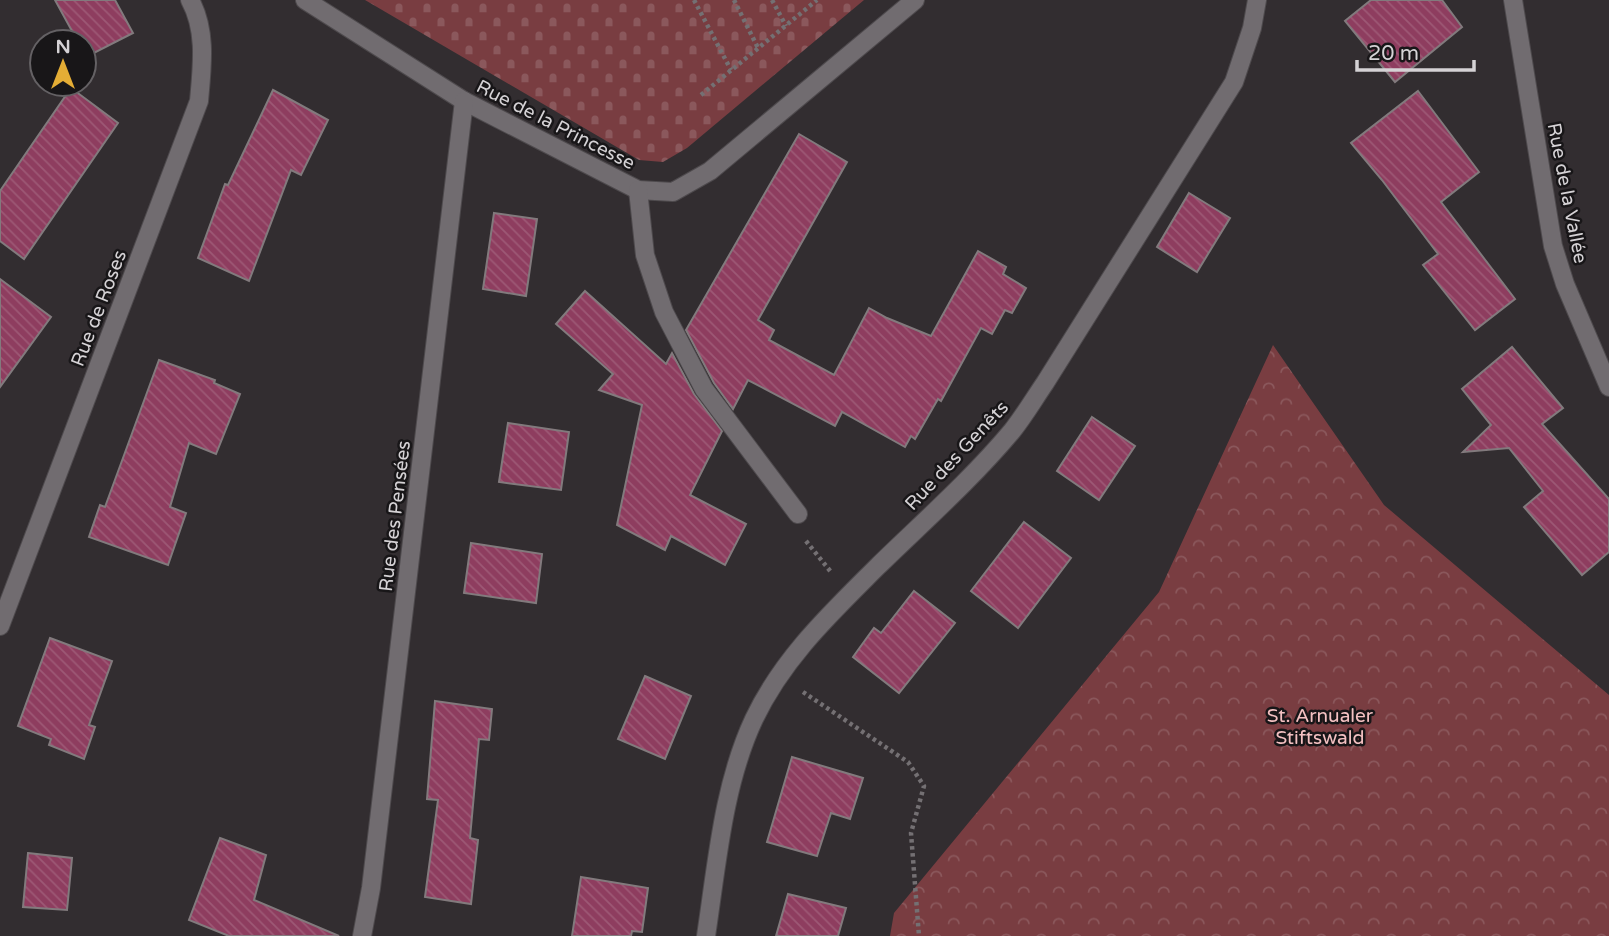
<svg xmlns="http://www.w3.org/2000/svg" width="1609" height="936" font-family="'Varela Round',sans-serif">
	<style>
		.forest { fill: url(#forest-crowns) }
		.cemetery { fill: url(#cemetery-stones) }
		.building { fill: url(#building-back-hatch); stroke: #827a7d; stroke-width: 2 }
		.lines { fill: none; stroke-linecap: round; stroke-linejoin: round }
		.minor-casing { stroke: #4e4a4d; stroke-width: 20 }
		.path { stroke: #747073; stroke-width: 4.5; stroke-dasharray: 3.5 3.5; stroke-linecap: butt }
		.minor { stroke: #716c70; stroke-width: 18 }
		.labels { text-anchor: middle; stroke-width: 5; stroke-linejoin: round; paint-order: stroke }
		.street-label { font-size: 19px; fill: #d5d2d5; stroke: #181618 }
		.park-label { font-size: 19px; fill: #f4c1c2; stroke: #181618 }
	</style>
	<defs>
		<pattern id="forest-crowns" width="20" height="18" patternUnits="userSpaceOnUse" patternTransform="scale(1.75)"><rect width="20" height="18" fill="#793d41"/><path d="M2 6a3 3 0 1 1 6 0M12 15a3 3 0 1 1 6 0" fill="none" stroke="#8b585c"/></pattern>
		<pattern id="cemetery-stones" width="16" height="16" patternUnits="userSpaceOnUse" patternTransform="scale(1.75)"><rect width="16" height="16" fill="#793d41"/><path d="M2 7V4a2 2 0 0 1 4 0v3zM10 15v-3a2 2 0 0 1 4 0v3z" fill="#8b585c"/></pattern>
		<pattern id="building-back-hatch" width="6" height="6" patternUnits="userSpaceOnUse" patternTransform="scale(1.75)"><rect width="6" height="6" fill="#8e3d5f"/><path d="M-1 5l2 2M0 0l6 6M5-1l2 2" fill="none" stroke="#9d5875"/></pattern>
	</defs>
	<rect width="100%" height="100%" fill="#322d30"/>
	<path class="forest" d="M 1273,345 L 1384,505 L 1609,695 L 1609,936 L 890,936 L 894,913 L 1159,592 Z"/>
	<path class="cemetery" d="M 365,0 L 864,0 L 687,148 L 663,162 L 639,160 Z"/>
	<g class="building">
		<path d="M 55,0 L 115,0 L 133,33 L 86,57 L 84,42 L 78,42 Z"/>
		<path d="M 1371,0 L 1442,0 L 1462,27 L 1395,82 L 1345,21 Z"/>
		<path d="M 71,88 L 118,123 L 24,259 L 0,241 L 0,191 Z"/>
		<path d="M 273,90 L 328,120 L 301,175 L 291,170 L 249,281 L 198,258 L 225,184 L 228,185 Z"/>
		<path d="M 1418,91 L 1479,172 L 1441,202 L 1515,299 L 1475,330 L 1423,265 L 1438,254 L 1382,180 L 1351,143 Z"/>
		<path d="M 799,134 L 847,162 L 758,320 L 774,330 L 769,340 L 834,375 L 869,308 L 887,318 L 931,336 L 978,251 L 1006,267 L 1003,274 L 1026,288 L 1012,313 L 1005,310 L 992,334 L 981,328 L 941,401 L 938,399 L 915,439 L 911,436 L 905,447 L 842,412 L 835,426 L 748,380 L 733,409 L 714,383 L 686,330 Z"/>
		<path d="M 1189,193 L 1230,218 L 1197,272 L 1157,247 Z"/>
		<path d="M 494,213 L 537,219 L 526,296 L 483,289 Z"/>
		<path d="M 0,279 L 51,317 L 0,387 Z"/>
		<path d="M 585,291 L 666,364 L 672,353 L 694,394 L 722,431 L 690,495 L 746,524 L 725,565 L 671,536 L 665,550 L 617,525 L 642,405 L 599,390 L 613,374 L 556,324 Z"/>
		<path d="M 1512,347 L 1563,408 L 1542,424 L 1609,499 L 1609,552 L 1582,575 L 1524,507 L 1543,491 L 1509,448 L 1463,452 L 1491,425 L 1462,389 Z"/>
		<path d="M 159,360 L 215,380 L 214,383 L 240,394 L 216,454 L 189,443 L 170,507 L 186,513 L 168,565 L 89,537 L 100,505 L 105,507 Z"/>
		<path d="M 1092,417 L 1135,446 L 1099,500 L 1057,471 Z"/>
		<path d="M 508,423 L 569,432 L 561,490 L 499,482 Z"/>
		<path d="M 1024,522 L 1071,558 L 1018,628 L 971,591 Z"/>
		<path d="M 471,543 L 542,554 L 536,603 L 464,593 Z"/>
		<path d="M 914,591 L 955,623 L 899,693 L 853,657 L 874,628 L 881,633 Z"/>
		<path d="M 50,638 L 112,661 L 89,725 L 95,727 L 84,759 L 49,745 L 51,739 L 18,726 Z"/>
		<path d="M 645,676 L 691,696 L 665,759 L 618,739 Z"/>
		<path d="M 435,701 L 492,709 L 489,740 L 479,739 L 470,838 L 478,840 L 471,904 L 425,897 L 438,800 L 427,799 Z"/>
		<path d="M 792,757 L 863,778 L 850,819 L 831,813 L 817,856 L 767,842 Z"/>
		<path d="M 220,838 L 266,855 L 254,900 L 339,936 L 229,936 L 189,920 Z"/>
		<path d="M 28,853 L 72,858 L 67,910 L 23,907 Z"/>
		<path d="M 581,877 L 648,888 L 642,932 L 632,931 L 631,936 L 572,936 Z"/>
		<path d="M 788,894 L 846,908 L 838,936 L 776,936 Z"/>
	</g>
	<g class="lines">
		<defs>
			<g id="minor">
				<path d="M 305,0 L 464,101 L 638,190 L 673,192 L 710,171 L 915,0"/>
				<path d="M 1513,0 L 1553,246 L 1565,284 L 1609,387"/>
				<path d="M 638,190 L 645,255 L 664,312 L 704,389 L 798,514"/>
				<path d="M 0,626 L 199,101 C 202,67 207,31 190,0"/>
				<path d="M 362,936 L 371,888 L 464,101"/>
				<path d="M 706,936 C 717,864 723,785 754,719 C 783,658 830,614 877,567 C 922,523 971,480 1012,431 C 1024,416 1034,399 1045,383 L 1234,82 L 1252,28 L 1257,0"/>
			</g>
		</defs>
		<use href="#minor" class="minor-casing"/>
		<g class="path">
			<path d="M 694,0 L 731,70"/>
			<path d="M 734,0 L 758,48"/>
			<path d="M 772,0 L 786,26"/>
			<path d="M 701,95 L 817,0"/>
			<path d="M 806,541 L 831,572"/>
			<path d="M 803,692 L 908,762 L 924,786 L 911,833 L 919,936"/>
		</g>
		<use href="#minor" class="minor"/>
	</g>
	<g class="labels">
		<g class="street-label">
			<text transform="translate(556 124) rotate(27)" y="7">Rue de la Princesse</text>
			<text transform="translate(1568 193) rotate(79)" y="7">Rue de la Vallée</text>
			<text transform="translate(98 308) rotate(-69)" y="7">Rue de Roses</text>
			<text transform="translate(956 455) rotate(-47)" y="7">Rue des Genêts</text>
			<text transform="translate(394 516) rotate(-83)" y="7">Rue des Pensées</text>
		</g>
		<g class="park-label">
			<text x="1320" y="722">St. Arnualer<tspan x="1320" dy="22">Stiftswald</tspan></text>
		</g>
	</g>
	<g transform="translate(63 63)"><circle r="33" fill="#181618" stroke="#646164" stroke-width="2"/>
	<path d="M0-5L12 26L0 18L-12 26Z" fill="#e4ad35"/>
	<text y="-10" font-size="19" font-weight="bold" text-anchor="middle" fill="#d5d2d5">N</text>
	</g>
	<path d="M1357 60v10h117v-10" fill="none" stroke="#d5d2d5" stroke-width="3.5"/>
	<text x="1368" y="60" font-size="21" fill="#d5d2d5" stroke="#181618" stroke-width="5" paint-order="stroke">20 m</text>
</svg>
